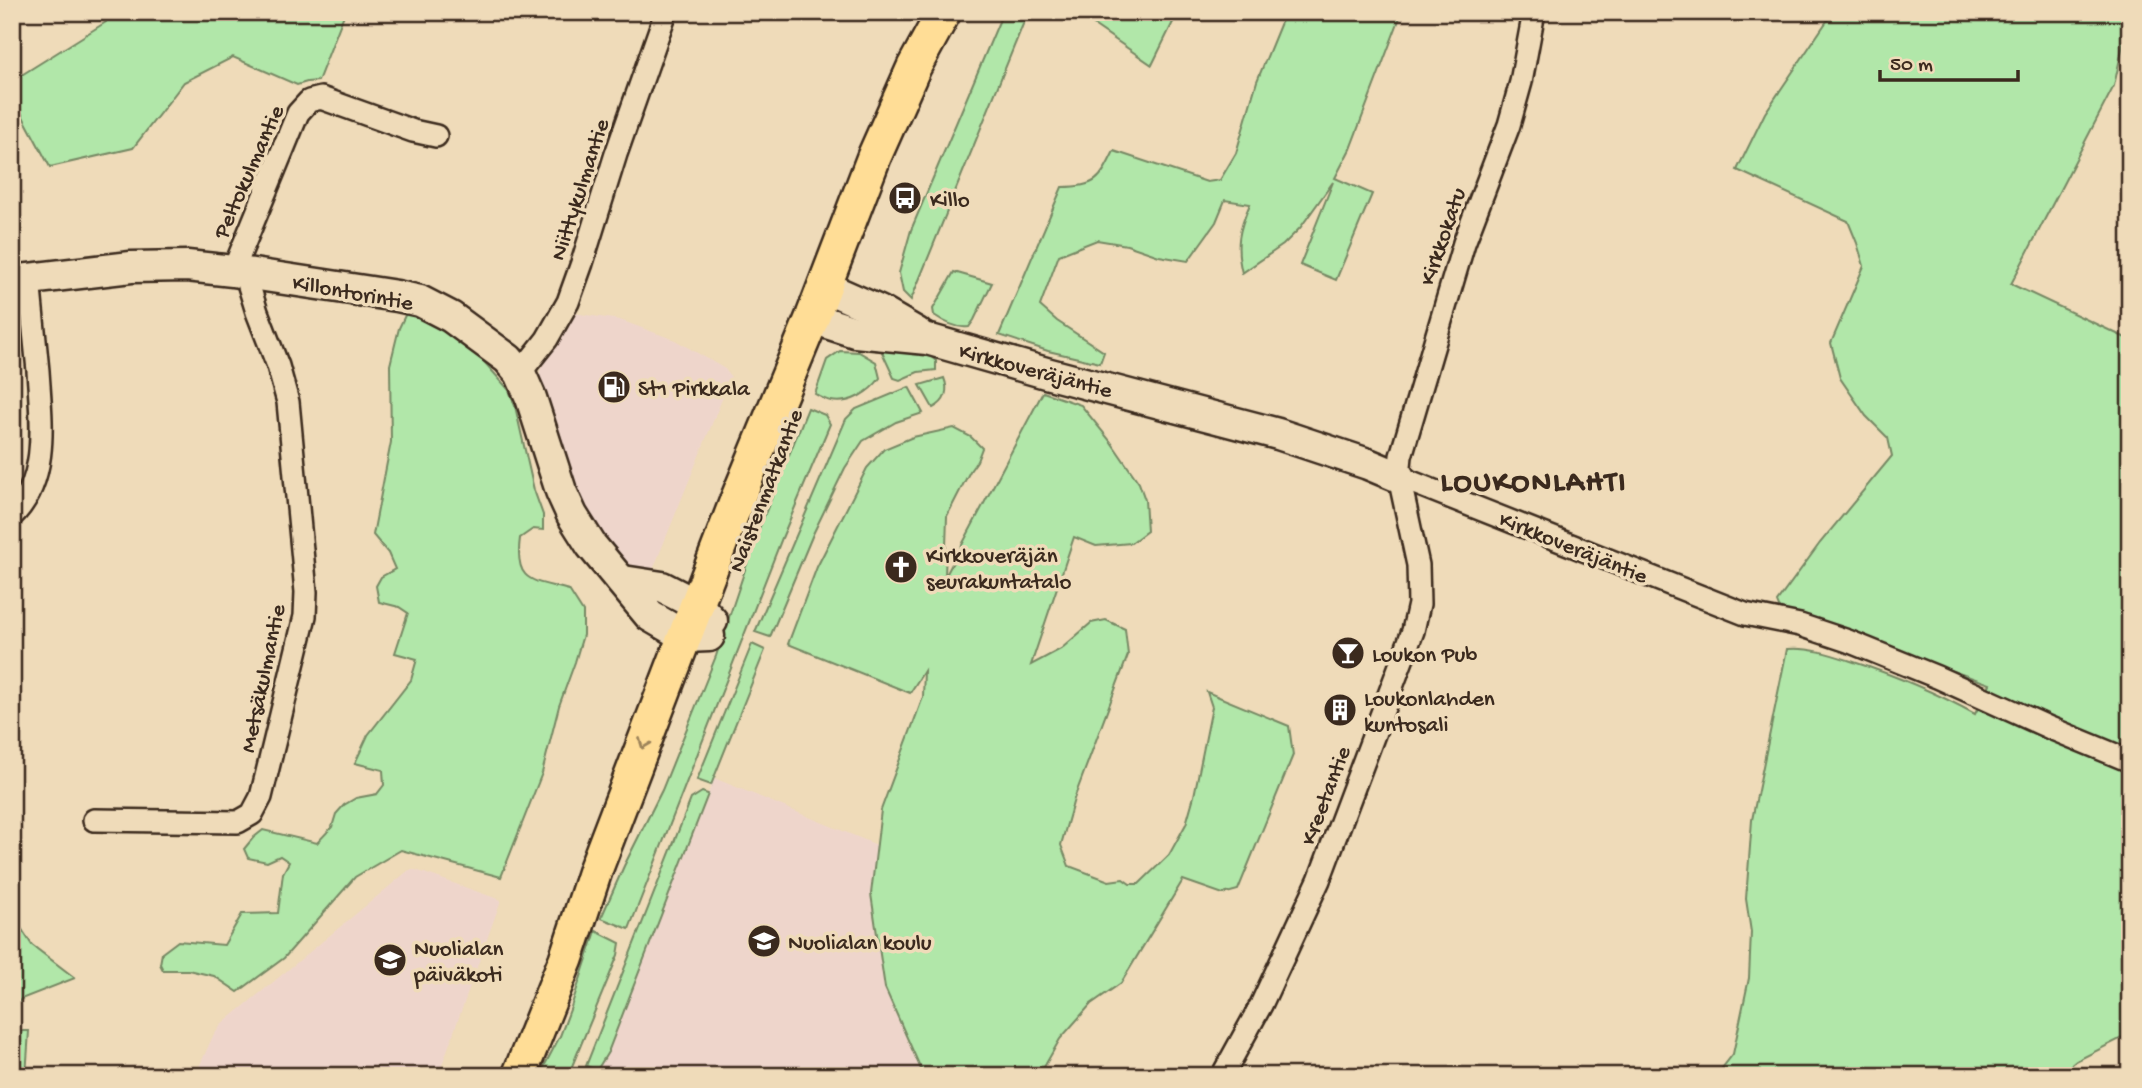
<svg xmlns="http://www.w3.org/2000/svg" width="2142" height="1088" font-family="'Gochi Hand',sans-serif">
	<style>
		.built { fill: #eed5cb }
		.green { fill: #b1e7a9; stroke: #768864; stroke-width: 2 }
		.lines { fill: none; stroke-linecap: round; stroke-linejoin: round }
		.street-casing { stroke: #3b2a1e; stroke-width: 26 }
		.secondary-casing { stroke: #3b2a1e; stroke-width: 35 }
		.primary-casing { stroke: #3b2a1e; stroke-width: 38 }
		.street { stroke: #efdbb9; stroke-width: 21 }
		.secondary { stroke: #efdbb9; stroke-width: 30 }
		.primary { stroke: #ffdd96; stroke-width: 33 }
		.oneway { stroke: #9d845a }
		.labels { text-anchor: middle; stroke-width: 7; stroke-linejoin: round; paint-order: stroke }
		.street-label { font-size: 23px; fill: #3b2a1e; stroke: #efdbb9 }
		.poi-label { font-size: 23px; fill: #3b2a1e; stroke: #efdbb9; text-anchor: start }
		.district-label { font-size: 30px; font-weight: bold; letter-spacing: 2px; fill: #3b2a1e; stroke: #efdbb9 }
	</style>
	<rect width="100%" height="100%" fill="#efdbb9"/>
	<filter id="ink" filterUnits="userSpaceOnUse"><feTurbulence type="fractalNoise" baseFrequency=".0143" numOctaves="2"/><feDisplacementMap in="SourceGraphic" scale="14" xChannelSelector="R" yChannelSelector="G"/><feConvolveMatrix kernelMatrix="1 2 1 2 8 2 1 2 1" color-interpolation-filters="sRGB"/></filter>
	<g filter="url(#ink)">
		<g class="built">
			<path d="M 573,313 L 620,320 L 675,340 L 725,369 L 731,377 L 652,572 L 642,574 L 611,553 L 580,506 L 536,387 L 541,368 Z"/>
			<path d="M 714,778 L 877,845 L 871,894 L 906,1038 L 924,1076 L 596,1076 Z"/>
			<path d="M 409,870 L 416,870 L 501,900 L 438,1076 L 195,1076 L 212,1038 L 221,1025 Z"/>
		</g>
		<g class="green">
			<path d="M 108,12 L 345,12 L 318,81 L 307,82 L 297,85 L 233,57 L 184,82 L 133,148 L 50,167 L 12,96 L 12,81 L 106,22 Z"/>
			<path d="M 1003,12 L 1028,12 L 911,300 L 903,292 L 899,273 L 911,230 Z"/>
			<path d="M 1075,12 L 1178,12 L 1152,65 Z"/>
			<path d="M 1272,12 L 1402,12 L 1350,149 L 1335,178 L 1372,194 L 1336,280 L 1300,265 L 1333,182 L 1300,228 L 1283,245 L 1242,273 C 1235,245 1239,229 1250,204 L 1225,200 L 1216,222 L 1188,261 L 1159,256 L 1127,245 L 1097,240 L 1059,255 L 1040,306 L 1057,321 L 1104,352 L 1100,363 L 1048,351 L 999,335 L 1062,187 C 1096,187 1100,180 1114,151 L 1207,182 L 1220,180 L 1236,153 L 1257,81 L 1282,20 Z"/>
			<path d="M 1833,12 L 2130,12 L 2114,86 L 2011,284 L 2130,340 L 2130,1034 L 2076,1061 L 2058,1076 L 1716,1076 L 1733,1054 L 1749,978 L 1751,932 L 1746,899 L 1752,820 L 1787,649 C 1809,647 1830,654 1851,661 C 1894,675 1935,692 1975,714 L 1990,684 L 1785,612 L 1779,607 L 1777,602 L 1820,543 L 1892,456 L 1888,438 L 1866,416 L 1840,378 L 1831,343 L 1864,266 L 1857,243 L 1848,221 L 1737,170 L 1765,113 Z"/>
			<path d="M 954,272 L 992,283 L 974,320 L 969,327 C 957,329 944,322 934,315 L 933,309 Z"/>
			<path d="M 407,311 L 442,326 L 471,347 L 509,390 L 515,406 L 534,490 L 543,515 L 543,530 L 533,529 L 520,538 C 514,584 533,580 569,590 L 583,612 L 583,635 L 575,662 L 559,706 L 542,773 L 501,877 L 401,850 L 355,877 L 284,958 L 238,992 L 214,976 L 188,970 L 163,970 L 160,964 L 162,953 L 178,941 L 224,945 L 242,914 L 278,913 L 283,873 L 289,862 L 280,856 L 267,862 L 248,858 L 244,849 L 253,838 L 263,830 L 317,843 L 332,827 L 336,814 L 344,805 L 356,798 L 377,794 L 384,785 L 383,770 L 355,763 L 368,735 L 411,680 L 417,659 L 395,653 L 408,613 L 399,607 L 379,602 L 376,586 L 381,577 L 395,569 L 388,553 L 373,535 L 391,442 L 390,365 L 399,328 Z"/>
			<path d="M 885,345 L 927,353 L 936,361 L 936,370 L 918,372 L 900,380 L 894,378 L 881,350 Z"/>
			<path d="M 840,351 L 859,352 L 876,362 L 880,378 C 870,392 850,405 831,401 C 826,400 820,397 815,394 L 827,360 Z"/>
			<path d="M 944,378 C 949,390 946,402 933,408 L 920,385 Z"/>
			<path d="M 909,387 L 923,413 L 896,422 L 863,441 L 845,468 L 813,534 L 770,637 L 755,632 L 846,419 L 856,409 Z"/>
			<path d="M 1043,392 L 1081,405 L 1111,442 L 1139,483 L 1145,500 L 1147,531 L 1131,543 L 1096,546 L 1074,537 L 1031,665 L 1061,649 L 1091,623 L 1106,620 L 1125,629 L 1128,655 L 1074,799 L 1061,845 L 1069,866 L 1109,881 L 1123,879 L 1130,884 L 1139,884 L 1169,855 L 1186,824 L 1194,796 L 1212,707 L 1207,692 L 1289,726 L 1293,755 L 1238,890 L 1223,894 L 1183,880 L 1121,983 L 1091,1004 L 1060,1039 L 1039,1076 L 924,1076 L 885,988 L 871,894 L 881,810 L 923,697 L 924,671 L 910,693 L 788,644 L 817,567 L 867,468 L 884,449 L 913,437 L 954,428 L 971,437 L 982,448 L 977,461 L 970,471 L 947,516 L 945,577 Z"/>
			<path d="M 808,408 L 825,415 L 830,424 L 782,538 L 629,929 L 601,918 L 624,866 L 662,790 L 716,656 L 758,531 Z"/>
			<path d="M 752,644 L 765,650 L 711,785 L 697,780 Z"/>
			<path d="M 702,792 L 708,794 L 608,1052 L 597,1070 L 586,1066 L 691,799 Z"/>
			<path d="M 12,914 L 32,945 L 75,978 L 21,999 L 12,1013 Z"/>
			<path d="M 596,931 L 620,943 L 618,955 L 568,1076 L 539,1076 L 560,1036 L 571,1007 Z"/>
			<path d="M 20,1031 L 29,1031 L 26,1076 L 12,1076 L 12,1033 Z"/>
		</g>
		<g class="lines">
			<defs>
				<g id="street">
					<path d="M 233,271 L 298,113 L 309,101 L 321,98 L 413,131 L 436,136"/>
					<path d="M 520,373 L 547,339 L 568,302 L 582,263 L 616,154 L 666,12"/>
					<path d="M 1399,477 L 1745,614 L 1800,625 L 1848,641 L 1937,677 L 2050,728 L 2130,761"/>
					<path d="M 12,516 C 50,479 41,419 38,371 C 35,340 32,309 29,279"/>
					<path d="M 94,820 L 238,822 L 252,814 L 261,797 L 305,616 L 306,592 L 288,402 L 278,366 L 257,312 L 245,273"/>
					<path d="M 1222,1076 L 1261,1005 L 1319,880 L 1413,631 L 1419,604 L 1418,565 L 1399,477 L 1401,456 L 1464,243 L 1509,125 L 1521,82 L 1534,12"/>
				</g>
				<g id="secondary">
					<path d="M 12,281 L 131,267 L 187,266 L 233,271 L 397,296 L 420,301 L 451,317 L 508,359 L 520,373 L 531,398 L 561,491 L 572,515 L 591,545 L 650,616 L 686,637 L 709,636"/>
					<path d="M 825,287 L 879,311 L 917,333"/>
					<path d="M 813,316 L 830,324 L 855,332 L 927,339 L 1046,373 L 1278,434 L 1368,464 L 1399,477"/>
					<path d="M 623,581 L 662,587 L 697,605 L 712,621"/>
				</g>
				<path id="primary" d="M 519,1076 L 566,959 L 596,868 L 737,500 L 813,316 L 874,157 L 914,67 L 944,12"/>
			</defs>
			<use href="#street" class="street-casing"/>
			<use href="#secondary" class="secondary-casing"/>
			<use href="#primary" class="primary-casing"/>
			<use href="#street" class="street"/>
			<use href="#secondary" class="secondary"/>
			<use href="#primary" class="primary"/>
		</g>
		<defs><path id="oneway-chevron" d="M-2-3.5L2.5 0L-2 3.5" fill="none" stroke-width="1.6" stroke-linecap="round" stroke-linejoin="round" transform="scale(1.75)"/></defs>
		<use class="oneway" href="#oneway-chevron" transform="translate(644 744) rotate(111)"/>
	</g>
	<defs>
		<symbol id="bus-disc" viewBox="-11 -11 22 22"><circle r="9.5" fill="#3b2a1e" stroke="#efdbb9"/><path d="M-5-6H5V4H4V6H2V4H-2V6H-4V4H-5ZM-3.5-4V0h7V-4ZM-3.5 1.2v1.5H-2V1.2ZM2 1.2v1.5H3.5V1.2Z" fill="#fff"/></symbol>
		<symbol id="fuel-disc" viewBox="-11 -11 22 22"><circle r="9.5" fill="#3b2a1e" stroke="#efdbb9"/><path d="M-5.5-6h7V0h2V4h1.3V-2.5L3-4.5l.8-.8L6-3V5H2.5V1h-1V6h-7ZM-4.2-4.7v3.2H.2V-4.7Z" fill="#fff"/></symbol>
		<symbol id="church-disc" viewBox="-11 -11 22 22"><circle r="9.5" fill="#3b2a1e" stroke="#efdbb9"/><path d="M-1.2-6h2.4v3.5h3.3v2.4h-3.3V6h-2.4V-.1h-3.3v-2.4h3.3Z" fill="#fff"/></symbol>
		<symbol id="bar-disc" viewBox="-11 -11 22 22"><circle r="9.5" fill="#3b2a1e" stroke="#efdbb9"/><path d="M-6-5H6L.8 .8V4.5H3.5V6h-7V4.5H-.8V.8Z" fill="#fff"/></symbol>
		<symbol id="building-disc" viewBox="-11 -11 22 22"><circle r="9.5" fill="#3b2a1e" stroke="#efdbb9"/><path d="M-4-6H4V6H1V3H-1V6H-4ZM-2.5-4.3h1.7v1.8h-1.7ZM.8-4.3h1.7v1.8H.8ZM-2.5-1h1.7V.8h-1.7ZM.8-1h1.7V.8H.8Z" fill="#fff"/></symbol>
		<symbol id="school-disc" viewBox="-11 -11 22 22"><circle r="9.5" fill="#3b2a1e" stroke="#efdbb9"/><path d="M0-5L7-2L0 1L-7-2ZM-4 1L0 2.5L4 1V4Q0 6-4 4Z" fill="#fff"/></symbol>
	</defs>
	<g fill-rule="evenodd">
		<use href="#bus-disc" x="886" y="179" width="38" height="38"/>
		<use href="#fuel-disc" x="595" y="368" width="38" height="38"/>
		<use href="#church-disc" x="882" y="548" width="38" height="38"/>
		<use href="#bar-disc" x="1329" y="634" width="38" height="38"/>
		<use href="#building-disc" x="1321" y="691" width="38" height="38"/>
		<use href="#school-disc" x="745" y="922" width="38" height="38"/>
		<use href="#school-disc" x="371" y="941" width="38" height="38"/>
	</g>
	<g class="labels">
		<g class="street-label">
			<text transform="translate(247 171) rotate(-66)" y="8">Peltokulmantie</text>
			<text transform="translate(578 189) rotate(-72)" y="8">Niittykulmantie</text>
			<text transform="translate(1441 236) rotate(-71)" y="8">Kirkkokatu</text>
			<text transform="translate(353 291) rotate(10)" y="8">Killontorintie</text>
			<text transform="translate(1036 369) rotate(15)" y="8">Kirkkoveräjäntie</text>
			<text transform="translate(764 490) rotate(-69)" y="8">Naistenmatkantie</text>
			<text transform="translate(1574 546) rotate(22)" y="8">Kirkkoveräjäntie</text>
			<text transform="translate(261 678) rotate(-78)" y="8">Metsäkulmantie</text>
			<text transform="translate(1324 795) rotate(-69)" y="8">Kreetantie</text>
		</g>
		<g class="poi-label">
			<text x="930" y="206">Killo</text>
			<text x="638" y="395">St1 Pirkkala</text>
			<text x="926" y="562">Kirkkoveräjän<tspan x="926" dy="26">seurakuntatalo</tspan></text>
			<text x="1372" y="661">Loukon Pub</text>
			<text x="1364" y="705">Loukonlahden<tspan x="1364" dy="26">kuntosali</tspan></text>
			<text x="788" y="949">Nuolialan koulu</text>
			<text x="414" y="955">Nuolialan<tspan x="414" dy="26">päiväkoti</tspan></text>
		</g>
		<g class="district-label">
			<text x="1534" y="490">LOUKONLAHTI</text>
		</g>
	</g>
	<rect width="2142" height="1088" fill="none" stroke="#efdbb9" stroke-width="42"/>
	<rect x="21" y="21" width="2100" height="1046" fill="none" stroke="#3b2a1e" stroke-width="2.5" filter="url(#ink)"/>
	<path d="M1880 70v10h138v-10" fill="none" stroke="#3b2a1e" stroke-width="3.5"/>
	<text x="1890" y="70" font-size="21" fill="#3b2a1e" stroke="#efdbb9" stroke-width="5" paint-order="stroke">50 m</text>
</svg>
